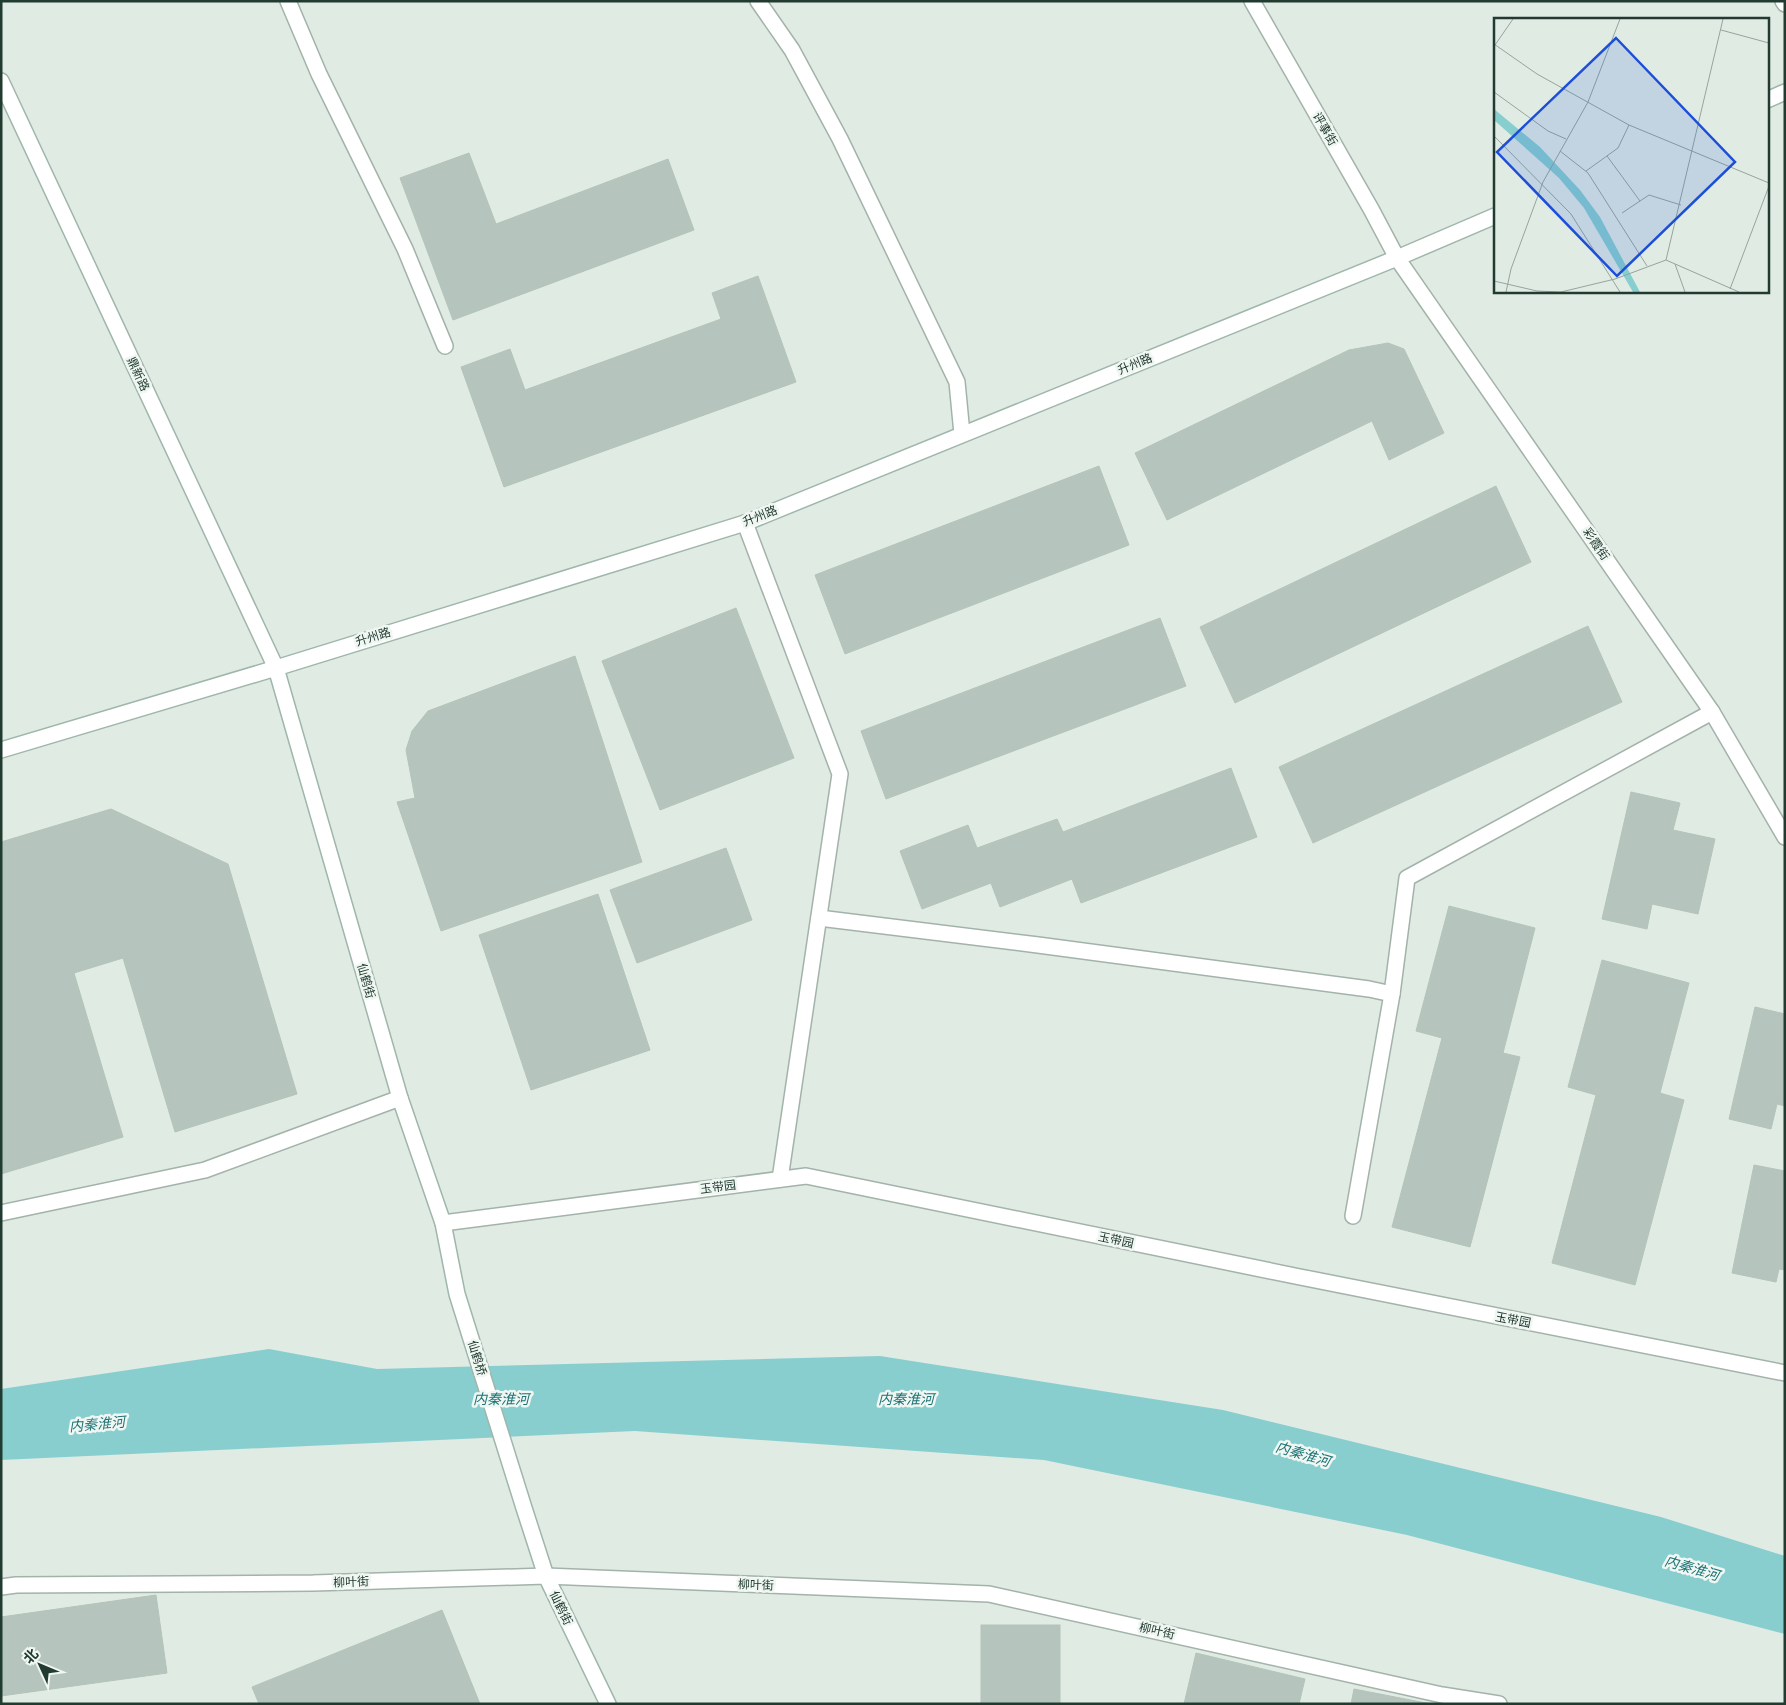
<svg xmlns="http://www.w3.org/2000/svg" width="1786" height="1705" font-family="Manrope,'Noto Sans SC',sans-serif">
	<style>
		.water { fill: #88cecf }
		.building { fill: #b5c5bd; stroke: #b3c4ba }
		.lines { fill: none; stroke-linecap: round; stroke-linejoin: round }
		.lane-casing { stroke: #a3b3aa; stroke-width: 18 }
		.street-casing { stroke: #a3b3aa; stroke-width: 18 }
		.secondary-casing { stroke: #9fb6ab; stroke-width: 18 }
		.lane { stroke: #fff; stroke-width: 15 }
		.street { stroke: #fff; stroke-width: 15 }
		.secondary { stroke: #fff; stroke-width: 15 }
		.labels { text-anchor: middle; stroke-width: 5; stroke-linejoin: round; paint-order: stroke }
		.street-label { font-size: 12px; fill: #213b30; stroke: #f0f7f3 }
		.water-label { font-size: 14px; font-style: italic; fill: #1d7375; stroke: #f0f7f3 }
		.inset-road { fill: none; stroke: #94a59c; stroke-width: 1 }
		.view { fill: #1d4ed8; fill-opacity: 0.15; stroke: #1d4ed8; stroke-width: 2.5 }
		.inset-edge { fill: none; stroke: #213b30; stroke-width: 2.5 }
	</style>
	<rect width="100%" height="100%" fill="#e0ebe4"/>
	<path class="water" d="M 269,1349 L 377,1369 L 880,1356 L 1223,1410 L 1661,1517 L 1785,1556 L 1785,1634 L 1407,1535 L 1044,1460 L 635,1431 L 1,1460 L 1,1389 Z"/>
	<g class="building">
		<path d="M 469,153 L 496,224 L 668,159 L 694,230 L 453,320 L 400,178 Z"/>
		<path d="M 758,276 L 796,382 L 504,487 L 461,367 L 510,349 L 525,390 L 721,319 L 712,293 Z"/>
		<path d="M 1388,343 L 1404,349 L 1444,433 L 1389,460 L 1372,421 L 1167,520 L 1135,453 L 1349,350 Z"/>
		<path d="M 1099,466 L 1129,545 L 845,654 L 815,575 Z"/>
		<path d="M 1496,486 L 1531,562 L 1235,703 L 1200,627 Z"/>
		<path d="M 736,608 L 794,758 L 660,810 L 602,661 Z"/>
		<path d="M 1160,618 L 1186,686 L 886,799 L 861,731 Z"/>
		<path d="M 1588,626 L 1622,702 L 1313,843 L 1279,767 Z"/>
		<path d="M 575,656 L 642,862 L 441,931 L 397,802 L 415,798 L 406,750 L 412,731 L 428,711 Z"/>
		<path d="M 1231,768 L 1257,837 L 1081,903 L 1072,879 L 1000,907 L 991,883 L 922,909 L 900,851 L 968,825 L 977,848 L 1057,819 L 1063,832 Z"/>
		<path d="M 1631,792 L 1680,803 L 1673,830 L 1715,839 L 1698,914 L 1652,904 L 1647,929 L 1602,919 Z"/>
		<path d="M 111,809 L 228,864 L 297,1094 L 175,1132 L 123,958 L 74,973 L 123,1137 L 1,1174 L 1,842 Z"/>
		<path d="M 726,848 L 752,920 L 637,963 L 610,890 Z"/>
		<path d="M 598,894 L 650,1050 L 531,1090 L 479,935 Z"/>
		<path d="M 1449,906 L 1535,928 L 1503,1053 L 1520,1057 L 1470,1247 L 1392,1227 L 1442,1038 L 1416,1031 Z"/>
		<path d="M 1602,960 L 1689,983 L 1660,1093 L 1684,1100 L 1635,1285 L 1552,1263 L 1596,1095 L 1568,1087 Z"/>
		<path d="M 1755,1007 L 1785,1014 L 1785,1106 L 1777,1104 L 1771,1129 L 1729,1119 Z"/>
		<path d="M 1754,1165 L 1785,1171 L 1785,1270 L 1779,1269 L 1776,1282 L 1732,1273 Z"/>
		<path d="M 156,1595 L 167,1673 L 1,1696 L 1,1617 Z"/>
		<path d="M 442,1610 L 480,1704 L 259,1704 L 252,1687 Z"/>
		<rect x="981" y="1625" width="79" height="79"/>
		<path d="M 1196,1653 L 1305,1679 L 1299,1704 L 1184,1704 Z"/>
		<path d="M 1354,1689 L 1431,1704 L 1351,1704 Z"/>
	</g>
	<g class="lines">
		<defs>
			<g id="lane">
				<path d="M 288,1 L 319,74 L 405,249 L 445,346"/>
				<path d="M 758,1 L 792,50 L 840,139 L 957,382 L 962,434"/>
				<path d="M 1783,1 L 1785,4"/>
			</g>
			<g id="street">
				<path d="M 1252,1 L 1371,209 L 1397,258 L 1712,712 L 1785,837"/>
				<path d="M 745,523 L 840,774 L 780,1179"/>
				<path d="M 819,918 L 1038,945 L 1369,989 L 1392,994"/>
				<path d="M 1,1213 L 205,1170 L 400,1098"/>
				<path d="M 1353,1216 L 1392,994 L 1407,878 L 1712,712"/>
				<path d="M 443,1223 L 806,1176 L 1300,1277 L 1785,1373"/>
				<path d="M 1,1587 L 16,1585 L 313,1583 L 546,1576 L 989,1594 L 1442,1695 L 1499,1704"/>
			</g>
			<g id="secondary">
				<path d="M 1,81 L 276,668 L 400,1098 L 443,1223 L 457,1294 L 524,1508 L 546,1576 L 608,1704"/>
				<path d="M 1767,100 L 1785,92"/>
				<path d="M 1,750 L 276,668 L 745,523 L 1397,258 L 1495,216"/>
			</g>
		</defs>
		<use href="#lane" class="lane-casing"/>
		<use href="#street" class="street-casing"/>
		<use href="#secondary" class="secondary-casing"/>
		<use href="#lane" class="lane"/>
		<use href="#street" class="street"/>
		<use href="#secondary" class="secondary"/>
	</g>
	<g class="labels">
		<g class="street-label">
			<text transform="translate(1325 129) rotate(60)" y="4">评事街</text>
			<text transform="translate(1135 364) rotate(-22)" y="4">升州路</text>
			<text transform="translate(138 374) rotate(65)" y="4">鼎新路</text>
			<text transform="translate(760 516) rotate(-21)" y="4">升州路</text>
			<text transform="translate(1596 544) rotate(55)" y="4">彩霞街</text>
			<text transform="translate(373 637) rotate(-17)" y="4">升州路</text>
			<text transform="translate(366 981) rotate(74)" y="4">仙鹤街</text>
			<text transform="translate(718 1187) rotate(-7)" y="4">玉带园</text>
			<text transform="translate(1116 1240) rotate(12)" y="4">玉带园</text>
			<text transform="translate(1513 1320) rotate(11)" y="4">玉带园</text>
			<text transform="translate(477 1358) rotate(73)" y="4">仙鹤桥</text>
			<text transform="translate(351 1582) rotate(-2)" y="4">柳叶街</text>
			<text transform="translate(756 1585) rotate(2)" y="4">柳叶街</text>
			<text transform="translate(561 1608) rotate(64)" y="4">仙鹤街</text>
			<text transform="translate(1157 1631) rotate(13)" y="4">柳叶街</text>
		</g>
		<g class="water-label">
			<text x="501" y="1404">内秦淮河</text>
			<text x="906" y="1404">内秦淮河</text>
			<text transform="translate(97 1424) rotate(-5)" y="5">内秦淮河</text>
			<text transform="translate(1303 1454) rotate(16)" y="5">内秦淮河</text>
			<text transform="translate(1692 1568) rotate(16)" y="5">内秦淮河</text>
		</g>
	</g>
	<g transform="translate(1494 18)">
		<rect width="275" height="275" fill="#e0ebe4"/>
		<path d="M 0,91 L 46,129 L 86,172 L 106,199 L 146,274 L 139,274 L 90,190 L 65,160 L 0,102 Z" fill="#88cecf"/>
		<path class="inset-road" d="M 227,12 L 275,25M 0,26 L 43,56 L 135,107 L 275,165M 1,27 L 19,1M 0,74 L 54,113 L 72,121M 0,118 L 77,196 L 126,274M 66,133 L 94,155 L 153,248M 113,138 L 146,183M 92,153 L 124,130 L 135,107M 128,195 L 155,177 L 187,187M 172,242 L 229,1M 172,242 L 245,274M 181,246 L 191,274M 0,263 L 43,273 L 67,274 L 121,261 L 172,242M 236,271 L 275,168M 12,274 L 17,251 L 49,164 L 94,84 L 126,1"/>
		<path class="view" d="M 122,20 L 241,144 L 123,258 L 3,134 Z"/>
		<rect width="275" height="275" class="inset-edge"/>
	</g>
	<rect width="1786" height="1705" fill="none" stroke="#213b30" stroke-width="5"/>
	<g transform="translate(40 1665) rotate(314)" stroke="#f0f7f3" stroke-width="4" paint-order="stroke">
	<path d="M0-4L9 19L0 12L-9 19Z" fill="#213b30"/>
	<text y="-8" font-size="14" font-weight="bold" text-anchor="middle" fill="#213b30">北</text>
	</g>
</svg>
